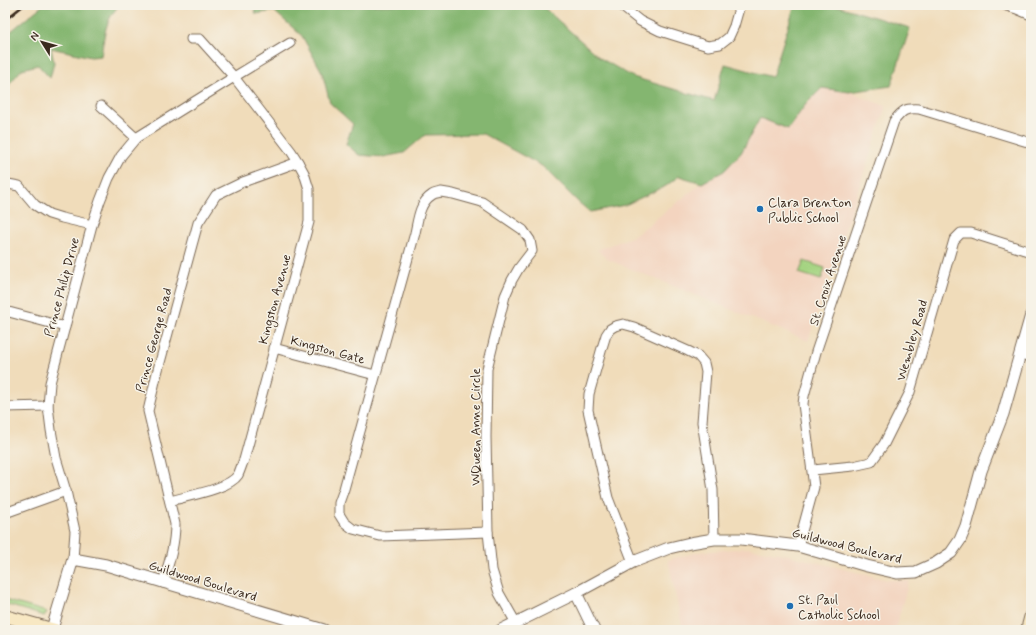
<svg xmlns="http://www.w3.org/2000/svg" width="1036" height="635" font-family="Mynerve,sans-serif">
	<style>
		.built { fill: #f3d4bf }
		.green { fill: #a5d482; stroke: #707f50 }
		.forest { fill: #84b670; stroke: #607047 }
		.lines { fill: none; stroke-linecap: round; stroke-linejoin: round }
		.minor-casing { stroke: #7a6855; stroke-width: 11 }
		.tertiary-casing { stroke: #7a6855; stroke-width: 13 }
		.secondary-casing { stroke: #7a6855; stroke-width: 14 }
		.minor { stroke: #fff; stroke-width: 9 }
		.tertiary { stroke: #fff; stroke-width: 11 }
		.secondary { stroke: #f8e8c3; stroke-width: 12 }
		.rail { stroke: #3b2a1e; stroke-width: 2.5 }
		.poi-dot { fill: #1f6fb2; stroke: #f7f3e8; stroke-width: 1.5 }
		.labels { text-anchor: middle; stroke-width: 3; stroke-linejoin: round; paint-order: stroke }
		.poi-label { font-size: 13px; fill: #3b2a1e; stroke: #f7f3e8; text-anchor: start }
		.street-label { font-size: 13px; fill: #3b2a1e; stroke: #f7f3e8 }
	</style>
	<rect width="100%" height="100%" fill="#f7f3e8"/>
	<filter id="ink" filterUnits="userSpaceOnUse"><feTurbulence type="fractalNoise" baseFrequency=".025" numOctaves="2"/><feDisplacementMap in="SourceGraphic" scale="8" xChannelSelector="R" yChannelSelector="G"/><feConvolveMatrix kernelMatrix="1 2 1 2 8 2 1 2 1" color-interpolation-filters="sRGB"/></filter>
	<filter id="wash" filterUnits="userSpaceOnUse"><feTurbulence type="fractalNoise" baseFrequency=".012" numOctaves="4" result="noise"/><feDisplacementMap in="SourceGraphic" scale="16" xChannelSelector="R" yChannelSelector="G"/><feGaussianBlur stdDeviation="0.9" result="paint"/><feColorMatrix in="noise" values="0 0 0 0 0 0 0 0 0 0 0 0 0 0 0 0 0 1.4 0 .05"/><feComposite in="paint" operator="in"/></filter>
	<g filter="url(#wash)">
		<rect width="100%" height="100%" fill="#f0dcba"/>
		<g class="built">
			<path d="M 822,88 L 849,92 L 886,106 L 808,341 L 609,260 L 597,250 L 634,236 L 702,183 L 724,171 L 741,153 L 761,118 L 788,129 L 806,104 Z"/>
			<path d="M 748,548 L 784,554 L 887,580 L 909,581 L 895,630 L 683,630 L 668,560 L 699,552 Z"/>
		</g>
		<g class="green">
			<path d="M 804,261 L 825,268 L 821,280 L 799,273 Z"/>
			<path d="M 5,600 L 47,612 L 44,616 L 5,604 Z"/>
		</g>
		<g class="forest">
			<path d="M 43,5 L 120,5 C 105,18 104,38 101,56 L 91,57 L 51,48 L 54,63 L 50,78 L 38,65 L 22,69 L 10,83 L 5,93 L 5,36 Z"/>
			<path d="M 253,5 L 541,5 L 600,58 L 633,77 L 714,101 L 725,64 L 772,77 L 795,5 L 835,5 L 910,28 L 891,86 L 849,92 L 822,88 L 806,104 L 788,129 L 760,118 L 741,153 L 724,171 L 702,183 L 679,176 L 666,186 L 625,205 L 590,212 L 577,201 L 542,166 L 483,134 L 425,135 L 404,153 L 383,157 L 359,155 L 346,144 L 353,124 L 330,103 L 322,72 L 302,36 L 274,11 L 256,14 Z"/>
		</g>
	</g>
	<g filter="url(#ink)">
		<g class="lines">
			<defs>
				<g id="minor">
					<path d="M 620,5 L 640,21 L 660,31 L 708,46 L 720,44 L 729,37 L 734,26 L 740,5"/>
					<path d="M 101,106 L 136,138"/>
					<path d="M 5,185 L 8,184 L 19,186 L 35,205 L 49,214 L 62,218 L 92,225"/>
					<path d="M 441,192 L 453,194 L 482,202 L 523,230 L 530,240 L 532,251 L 519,268 L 512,280 L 505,296 L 487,369 L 486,437 L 488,532 L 380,536 L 353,529 L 344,522 L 339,514 L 339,503 L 344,489 L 415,233 C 418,220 419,203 432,195 C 434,193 438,193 441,192 Z"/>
					<path d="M 5,311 L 65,327"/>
					<path d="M 274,348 L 375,375"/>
					<path d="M 1021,354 L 1031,357"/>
					<path d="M 5,407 L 48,406"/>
					<path d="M 813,470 L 853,466 L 871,462 L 884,444 L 910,392 L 954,240 L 961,233 L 971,233 L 1031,252"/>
					<path d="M 170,501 C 187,496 229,489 238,475 C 240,471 242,464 244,460 L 309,222 L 309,189 L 304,173 L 298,162 L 291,151 L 234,77 L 200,39 L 191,39"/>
					<path d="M 5,513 L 66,491"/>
					<path d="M 488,532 L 492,570 L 499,593 L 516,623"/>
					<path d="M 798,546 L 814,487 L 803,404 L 804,396 L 816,352 L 894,121 C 903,110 905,108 919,109 L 1031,143"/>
					<path d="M 73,559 L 75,531 L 66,491 L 56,458 L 51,430 L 48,406 L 50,383 L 92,225 L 100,201 L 109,178 L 121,156 L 136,138 L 234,77 L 290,43"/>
					<path d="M 633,562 L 608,498 L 588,410 L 589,394 L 602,348 L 606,335 L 610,329 L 615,326 L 623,324 L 634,327 L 688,351 L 698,356 L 704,363 L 706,372 L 702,422 L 713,490 L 714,539"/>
					<path d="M 163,583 C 169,563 175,545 175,524 L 148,411 L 156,377 L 198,223 L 216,195 L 243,182 L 298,162"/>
				</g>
				<g id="tertiary">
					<path d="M 1007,5 L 1017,8 L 1031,14"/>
					<path d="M 576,593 L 594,630"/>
					<path d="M 52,629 L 73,559 L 106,565 L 324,630"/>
					<path d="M 501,630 L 576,593 L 633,562 L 669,548 L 690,543 L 714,539 L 741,539 L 798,546 L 867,566 L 897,573 L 916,572 L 936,563 L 951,553 L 960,540 L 966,526 L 981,471 L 1003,414 L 1031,315"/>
				</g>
				<g id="secondary">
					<path d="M 5,616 L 55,630"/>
					<path d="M 1027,630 L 1031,615"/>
				</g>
			</defs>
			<use href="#minor" class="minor-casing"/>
			<use href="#tertiary" class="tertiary-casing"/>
			<use href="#secondary" class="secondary-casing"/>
			<use href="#minor" class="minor"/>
			<use href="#tertiary" class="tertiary"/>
			<use href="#secondary" class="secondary"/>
			<path class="rail" d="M 5,20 L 24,5"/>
		</g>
	</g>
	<g class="poi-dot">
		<circle cx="760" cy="209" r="4"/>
		<circle cx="790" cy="606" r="4"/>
	</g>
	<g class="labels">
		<g class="poi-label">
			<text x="768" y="207">Clara Brenton<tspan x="768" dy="15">Public School</tspan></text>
			<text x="798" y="604">St. Paul<tspan x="798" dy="15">Catholic School</tspan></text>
		</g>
		<g class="street-label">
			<text transform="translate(827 280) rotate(-72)" y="5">St. Croix Avenue</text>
			<text transform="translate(61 287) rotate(-75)" y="5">Prince Philip Drive</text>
			<text transform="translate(274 299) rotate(-75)" y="5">Kingston Avenue</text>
			<text transform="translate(153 340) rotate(-75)" y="5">Prince George Road</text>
			<text transform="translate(911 340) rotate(-74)" y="5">Wembley Road</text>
			<text transform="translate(328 349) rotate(15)" y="5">Kingston Gate</text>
			<text transform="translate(475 427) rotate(-90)" y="5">WQueen Anne Circle</text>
			<text transform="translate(847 545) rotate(14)" y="5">Guildwood Boulevard</text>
			<text transform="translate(203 580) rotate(17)" y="5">Guildwood Boulevard</text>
		</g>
	</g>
	<rect width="1036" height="635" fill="none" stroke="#f7f3e8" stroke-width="20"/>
	<g transform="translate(42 42) rotate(307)" stroke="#f7f3e8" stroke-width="3" paint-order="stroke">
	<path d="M0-3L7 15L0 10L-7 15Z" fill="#3b2a1e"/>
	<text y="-6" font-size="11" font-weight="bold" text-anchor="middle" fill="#3b2a1e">N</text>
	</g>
</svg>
